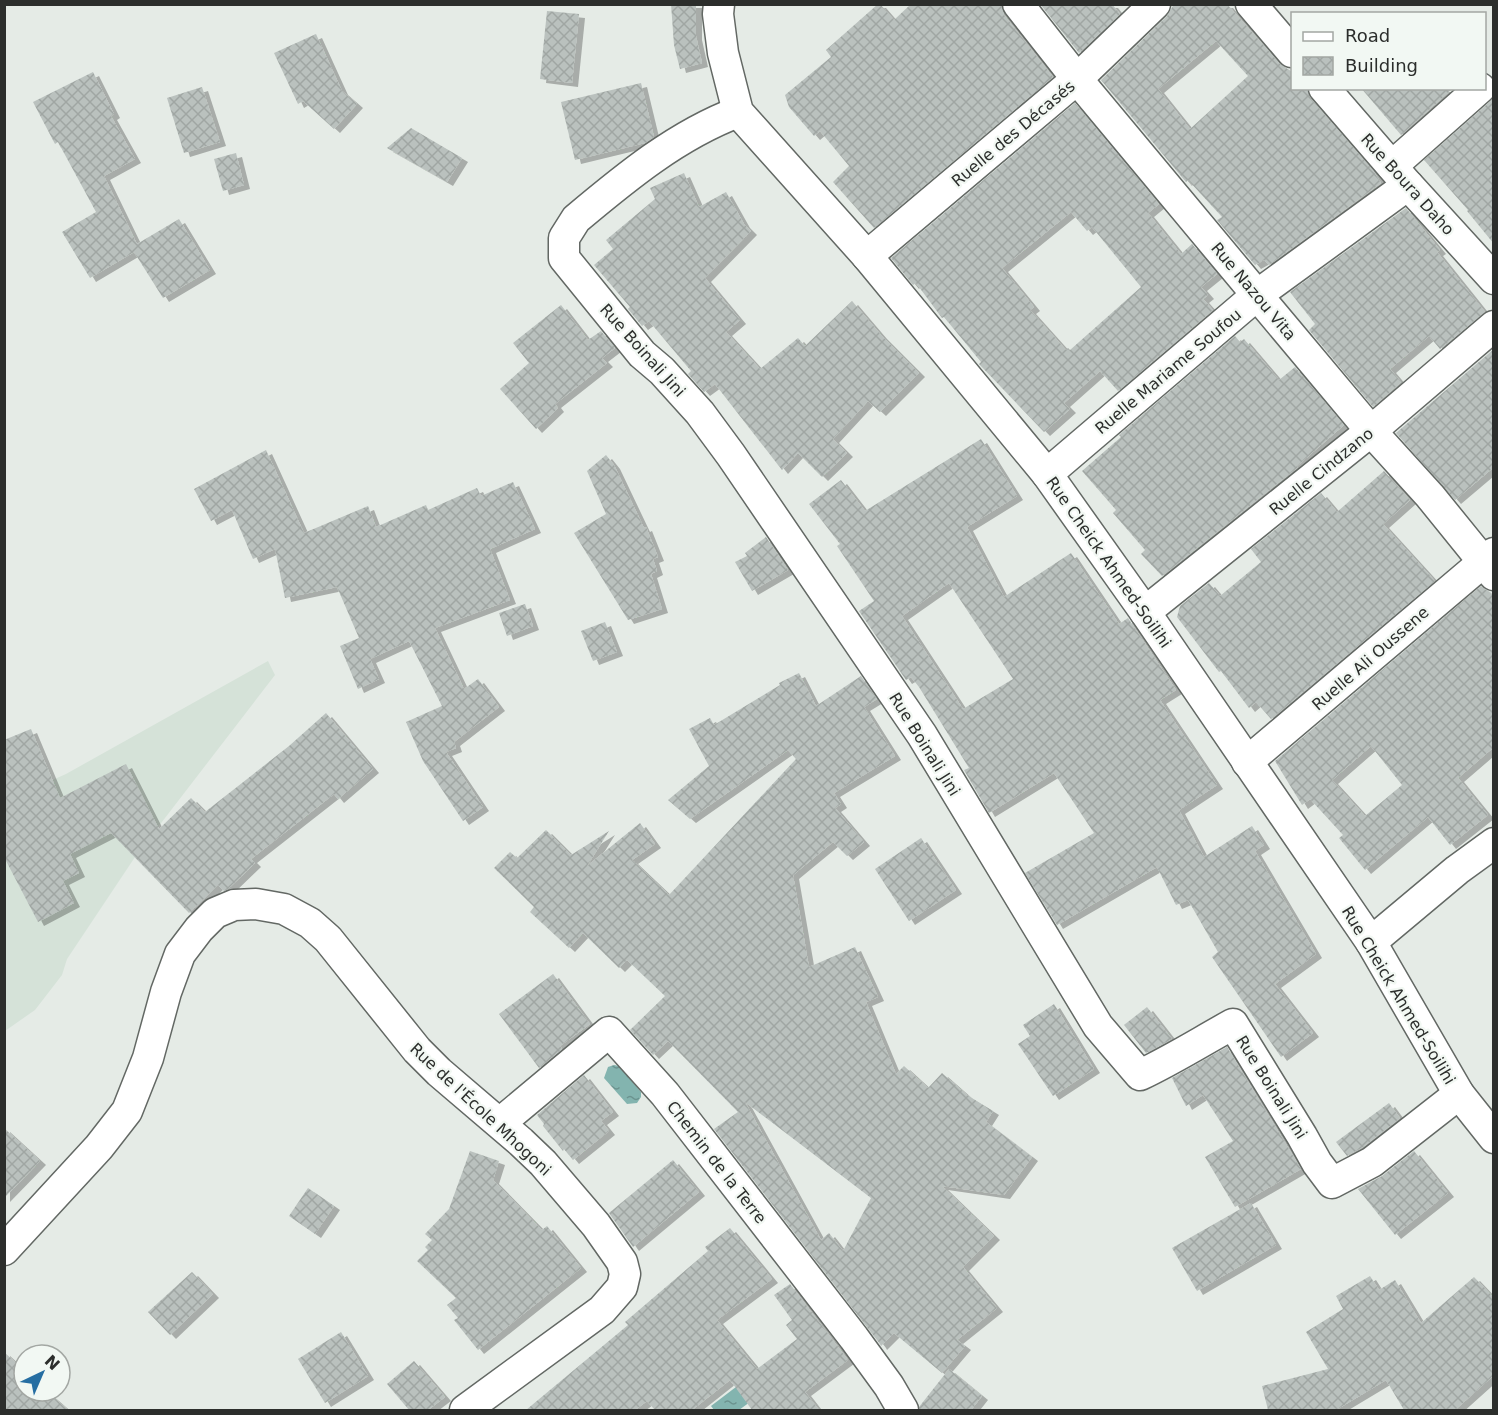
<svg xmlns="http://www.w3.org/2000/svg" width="1498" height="1415" font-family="'DejaVu Sans',sans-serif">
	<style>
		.built { fill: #d5e2d8 }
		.water { fill: url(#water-ripples) }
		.building { fill: url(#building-cross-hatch); fill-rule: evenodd; filter: url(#shadow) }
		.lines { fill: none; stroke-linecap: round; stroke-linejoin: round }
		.minor-casing { stroke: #636864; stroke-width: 33 }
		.minor { stroke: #fff; stroke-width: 30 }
		.labels { text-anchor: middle; stroke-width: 4.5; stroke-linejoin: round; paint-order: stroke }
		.street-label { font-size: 16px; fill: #2c2e2c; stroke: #f2f8f3 }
	</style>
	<defs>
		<pattern id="water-ripples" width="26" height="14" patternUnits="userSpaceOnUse" patternTransform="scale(1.5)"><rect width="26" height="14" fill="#83b4af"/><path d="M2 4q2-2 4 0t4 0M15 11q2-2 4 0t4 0" fill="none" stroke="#6b938f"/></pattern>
		<pattern id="building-cross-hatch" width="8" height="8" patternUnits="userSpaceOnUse" patternTransform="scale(1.5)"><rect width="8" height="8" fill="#bac1be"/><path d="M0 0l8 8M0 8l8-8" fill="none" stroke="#a0a6a3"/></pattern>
		<filter id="shadow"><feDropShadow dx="6" dy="4" stdDeviation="0" flood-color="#0004"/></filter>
	</defs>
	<rect width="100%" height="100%" fill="#e5ebe6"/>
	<path class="built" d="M 268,661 L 275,675 L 135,857 L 67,959 L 62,975 L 35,1010 L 5,1031 L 5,801 L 66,774 Z"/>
	<g class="water">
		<path d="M 614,1065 L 619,1066 L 641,1092 L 641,1097 L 637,1103 L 627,1104 L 604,1078 L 608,1067 Z"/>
		<path d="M 757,1371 L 769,1388 L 739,1410 L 714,1410 L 711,1406 Z"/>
	</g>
	<g class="building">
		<path d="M 671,4 L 696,4 L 696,36 L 702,63 L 680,69 L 674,45 Z"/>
		<path d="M 878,4 L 880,4 L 894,20 L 911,4 L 1001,4 L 1004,15 L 1053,77 L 874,228 L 833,182 L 849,166 L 820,131 L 814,136 L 789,107 L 785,95 L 831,57 L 826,50 Z"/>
		<path d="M 1040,4 L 1112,4 L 1120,14 L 1079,53 Z"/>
		<path d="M 1174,4 L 1227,4 L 1279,63 L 1293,73 L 1293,88 L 1307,89 L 1311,99 L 1372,169 L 1381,183 L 1269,265 L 1264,260 L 1255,265 L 1217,220 L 1222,217 L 1188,180 L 1186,182 L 1101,80 L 1167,16 ZM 1216,41 L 1248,76 L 1190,129 L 1158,89 Z"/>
		<path d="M 547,11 L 579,14 L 572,83 L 540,79 Z"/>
		<path d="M 316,34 L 342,91 L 357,104 L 334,129 L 303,101 L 298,104 L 274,53 Z"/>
		<path d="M 93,72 L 114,114 L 111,116 L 135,159 L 104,176 L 137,244 L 179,219 L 210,270 L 163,298 L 134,252 L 90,278 L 62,232 L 96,212 L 58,142 L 55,144 L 33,102 Z"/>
		<path d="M 641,83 L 654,137 L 645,143 L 575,160 L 561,102 Z"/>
		<path d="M 202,87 L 220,142 L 184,153 L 167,98 Z"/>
		<path d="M 1361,88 L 1453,88 L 1401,135 Z"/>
		<path d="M 1494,98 L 1494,244 L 1467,211 L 1468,210 L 1424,160 Z"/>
		<path d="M 1075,103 L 1159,204 L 1148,213 L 1181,254 L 1192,244 L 1217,274 L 1201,287 L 1208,295 L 1203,299 L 1213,310 L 1118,391 L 1100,371 L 1064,403 L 1070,409 L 1044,432 L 979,364 L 981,362 L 944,317 L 942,318 L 916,283 L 913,285 L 891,258 ZM 1071,212 L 1087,231 L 1092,227 L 1141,287 L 1070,350 L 1068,348 L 1066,350 L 1030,310 L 1034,307 L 1002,268 Z"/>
		<path d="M 411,128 L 462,158 L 447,182 L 387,148 Z"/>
		<path d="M 236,153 L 244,185 L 223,191 L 214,159 Z"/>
		<path d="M 684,173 L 699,207 L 726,192 L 744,224 L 751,231 L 705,278 L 740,320 L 726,332 L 760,369 L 798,338 L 805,346 L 852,301 L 881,335 L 919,373 L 880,412 L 868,401 L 833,439 L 847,453 L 822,477 L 798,453 L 782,470 L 715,384 L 704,392 L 688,374 L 691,371 L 649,321 L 642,326 L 628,309 L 630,307 L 594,265 L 613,249 L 606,240 L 655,199 L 650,188 Z"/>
		<path d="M 1406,208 L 1440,250 L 1437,252 L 1485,312 L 1440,349 L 1429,336 L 1390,369 L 1401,382 L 1373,407 L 1309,330 L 1315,324 L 1290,292 Z"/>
		<path d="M 561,305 L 588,340 L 601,331 L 615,348 L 602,358 L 607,363 L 555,404 L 558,408 L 536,429 L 500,389 L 529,363 L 513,343 Z"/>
		<path d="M 1235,336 L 1240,342 L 1244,339 L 1279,380 L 1295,367 L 1344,425 L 1297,466 L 1298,467 L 1162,576 L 1141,554 L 1145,550 L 1113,513 L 1116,510 L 1082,471 L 1121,437 L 1119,435 Z"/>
		<path d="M 1494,349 L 1494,467 L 1455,500 L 1396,433 Z"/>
		<path d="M 981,439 L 1017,496 L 967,527 L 1004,597 L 1071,553 L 1119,624 L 1128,618 L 1176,690 L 1160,700 L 1217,785 L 1179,810 L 1204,857 L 1252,826 L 1264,845 L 1255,851 L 1316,954 L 1275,984 L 1313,1033 L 1281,1057 L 1212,957 L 1218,952 L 1188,900 L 1176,905 L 1157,867 L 1057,925 L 1025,873 L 1094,833 L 1054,773 L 989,813 L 964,770 L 969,768 L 919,687 L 911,677 L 906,680 L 859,611 L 874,601 L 837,546 L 840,544 L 809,504 L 841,480 L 865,511 ZM 949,583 L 1013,679 L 963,709 L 902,616 Z"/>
		<path d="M 266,450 L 304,533 L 368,506 L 376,527 L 426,505 L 428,510 L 477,488 L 481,496 L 513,482 L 535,529 L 490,549 L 510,600 L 435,628 L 464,689 L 478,679 L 499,707 L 454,742 L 456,748 L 446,752 L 483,807 L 463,821 L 423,761 L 406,722 L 442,706 L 409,641 L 370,659 L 379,679 L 358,689 L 340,646 L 359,638 L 337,587 L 285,598 L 275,549 L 253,559 L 232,510 L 211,521 L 194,489 Z"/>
		<path d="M 606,455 L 614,465 L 644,528 L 646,527 L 658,557 L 653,559 L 657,571 L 651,574 L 662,609 L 628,620 L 574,533 L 606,514 L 587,471 Z"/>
		<path d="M 1384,471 L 1410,500 L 1383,524 L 1435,581 L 1271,719 L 1256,702 L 1249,708 L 1221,671 L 1219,672 L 1177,617 L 1180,606 L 1209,583 L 1220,596 L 1261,562 L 1251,549 L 1321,493 L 1337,512 Z"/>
		<path d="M 766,537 L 788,570 L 752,591 L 735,562 L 747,556 L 745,553 Z"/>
		<path d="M 1481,586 L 1494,596 L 1494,747 L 1458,778 L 1488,815 L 1450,845 L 1428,817 L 1365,870 L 1339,838 L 1343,835 L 1310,799 L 1302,805 L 1275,761 ZM 1371,746 L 1402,785 L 1365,816 L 1332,780 Z"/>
		<path d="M 525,604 L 533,626 L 507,636 L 499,613 Z"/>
		<path d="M 605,622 L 617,652 L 593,661 L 581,631 Z"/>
		<path d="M 799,673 L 816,706 L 861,676 L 877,699 L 864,707 L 895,756 L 834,793 L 841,804 L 835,808 L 864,842 L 847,856 L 833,842 L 793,875 L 809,967 L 855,947 L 878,997 L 866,1002 L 896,1074 L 904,1066 L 928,1088 L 942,1073 L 967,1095 L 993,1111 L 986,1122 L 1032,1157 L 1004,1195 L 942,1186 L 994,1236 L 963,1267 L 997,1308 L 957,1340 L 965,1346 L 942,1373 L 894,1333 L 881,1346 L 880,1344 L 714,1129 L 738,1112 L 668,1041 L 653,1055 L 630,1030 L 665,996 L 627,960 L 619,968 L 583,933 L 569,948 L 530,912 L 534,907 L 494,868 L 510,852 L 517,858 L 546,830 L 571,855 L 609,831 L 587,866 L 640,823 L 655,844 L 632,860 L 669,895 L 796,759 L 788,750 L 690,819 L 668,800 L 709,766 L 689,729 L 710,718 L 714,725 L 780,685 L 779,683 ZM 745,1102 L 871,1198 L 843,1251 L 829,1233 L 821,1240 Z"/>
		<path d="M 326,713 L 373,769 L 338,799 L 334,794 L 251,859 L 255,863 L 228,889 L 224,891 L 218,885 L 189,913 L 111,833 L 70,854 L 79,873 L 63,881 L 74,903 L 38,922 L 4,857 L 4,740 L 31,729 L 60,798 L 126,764 L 159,829 L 191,798 L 205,812 L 289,746 Z"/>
		<path d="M 921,838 L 956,890 L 909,921 L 875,869 Z"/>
		<path d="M 553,974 L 590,1024 L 560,1046 L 562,1049 L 539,1068 L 499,1014 Z"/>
		<path d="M 1054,1004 L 1094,1069 L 1053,1096 L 1018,1044 L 1030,1036 L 1023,1025 Z"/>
		<path d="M 1147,1007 L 1172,1039 L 1146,1053 L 1124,1025 Z"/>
		<path d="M 1227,1047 L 1301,1169 L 1235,1207 L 1205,1157 L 1233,1141 L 1203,1095 L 1186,1106 L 1172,1078 Z"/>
		<path d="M 584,1075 L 613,1112 L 601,1121 L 609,1131 L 573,1160 L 564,1149 L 563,1151 L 543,1126 L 544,1124 L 537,1115 Z"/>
		<path d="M 1389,1103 L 1400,1118 L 1363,1147 L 1347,1156 L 1336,1142 Z"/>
		<path d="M 4,1128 L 40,1161 L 4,1198 Z"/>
		<path d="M 470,1151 L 499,1161 L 493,1180 L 542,1230 L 547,1226 L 581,1268 L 478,1350 L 454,1320 L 458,1318 L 447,1305 L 456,1298 L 417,1261 L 428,1250 L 425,1247 L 432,1240 L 425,1234 L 449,1209 Z"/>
		<path d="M 1414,1151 L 1448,1193 L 1395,1235 L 1358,1189 L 1382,1176 Z"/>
		<path d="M 673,1160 L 699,1192 L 633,1247 L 609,1213 Z"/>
		<path d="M 308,1188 L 334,1206 L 315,1234 L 289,1216 Z"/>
		<path d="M 1251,1203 L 1276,1245 L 1197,1291 L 1172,1248 Z"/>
		<path d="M 730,1228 L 772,1279 L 717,1320 L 757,1369 L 797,1339 L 786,1325 L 792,1320 L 774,1295 L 790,1284 L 848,1360 L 805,1392 L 819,1410 L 752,1410 L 730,1380 L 692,1410 L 655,1410 L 647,1401 L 635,1410 L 526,1410 L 628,1325 L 625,1322 L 708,1251 L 705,1247 Z"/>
		<path d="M 192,1272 L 213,1294 L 170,1335 L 148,1312 Z"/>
		<path d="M 1370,1276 L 1379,1290 L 1395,1280 L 1421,1323 L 1474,1277 L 1494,1298 L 1494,1375 L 1455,1410 L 1404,1410 L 1386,1380 L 1336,1410 L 1268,1410 L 1262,1386 L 1328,1369 L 1306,1332 L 1343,1309 L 1336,1296 Z"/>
		<path d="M 341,1332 L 368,1376 L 325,1403 L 298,1359 Z"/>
		<path d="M 4,1352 L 24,1370 L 24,1391 L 46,1391 L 68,1410 L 4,1410 Z"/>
		<path d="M 414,1361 L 445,1397 L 428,1410 L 409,1410 L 387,1384 Z"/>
		<path d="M 949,1369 L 982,1396 L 971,1410 L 920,1410 L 919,1407 Z"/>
	</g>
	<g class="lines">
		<defs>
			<g id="minor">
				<path d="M 719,4 L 718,14 L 723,53 L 738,112 L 867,256 L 1047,474 L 1145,612 L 1371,942 L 1459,1094 L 1494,1138"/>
				<path d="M 1018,4 L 1077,79 L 1257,295 L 1371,431 L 1430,496 L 1494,575"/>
				<path d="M 1251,4 L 1292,52"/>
				<path d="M 1324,88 L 1408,185 L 1494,279"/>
				<path d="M 738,112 C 677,135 626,177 576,219 L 564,238 L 564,258 L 642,354 L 662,371 L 700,413 L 731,455 L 922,735 L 1098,1026 L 1140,1075 C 1172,1060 1202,1041 1233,1024 L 1302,1136 L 1317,1163 L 1332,1183 L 1372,1162 L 1459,1094"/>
				<path d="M 1392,166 L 1480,88"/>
				<path d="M 867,256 L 1077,79 L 1155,4"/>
				<path d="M 1047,474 L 1257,295 L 1408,185"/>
				<path d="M 1145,612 L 1371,431 L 1494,326"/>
				<path d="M 1247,762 L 1494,553"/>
				<path d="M 1371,942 L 1457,870 L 1494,843"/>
				<path d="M 500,1123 L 609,1032 L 665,1094 L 854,1338 L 889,1386 L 903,1410"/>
				<path d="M 4,1250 L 99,1147 L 127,1111 L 148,1058 L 166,992 L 180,954 L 199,929 L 215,913 L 234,905 L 256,904 L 284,909 L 310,923 L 328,939 L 417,1050 L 439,1072 L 521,1142 L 543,1163 L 596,1225 L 622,1262 L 625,1274 L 622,1287 L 602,1310 L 465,1410"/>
			</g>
		</defs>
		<use href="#minor" class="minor-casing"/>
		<use href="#minor" class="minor"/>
	</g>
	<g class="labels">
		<g class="street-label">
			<text transform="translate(1013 133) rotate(-40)" y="6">Ruelle des Décasés</text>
			<text transform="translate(1408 184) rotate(48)" y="6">Rue Boura Daho</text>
			<text transform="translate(1254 291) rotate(50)" y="6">Rue Nazou Vita</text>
			<text transform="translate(643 350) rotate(48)" y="6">Rue Boinali Jini</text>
			<text transform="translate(1168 371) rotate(-40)" y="6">Ruelle Mariame Soufou</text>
			<text transform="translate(1321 471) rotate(-39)" y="6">Ruelle Cindzano</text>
			<text transform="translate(1109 562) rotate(55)" y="6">Rue Cheick Ahmed-Soilihi</text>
			<text transform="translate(1370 658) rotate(-41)" y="6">Ruelle Ali Oussene</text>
			<text transform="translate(925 744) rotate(58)" y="6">Rue Boinali Jini</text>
			<text transform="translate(1399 995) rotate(59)" y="6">Rue Cheick Ahmed-Soilihi</text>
			<text transform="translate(1272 1087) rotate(58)" y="6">Rue Boinali Jini</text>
			<text transform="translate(481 1109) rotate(43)" y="6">Rue de l'École Mhogoni</text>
			<text transform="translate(717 1162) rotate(52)" y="6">Chemin de la Terre</text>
		</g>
	</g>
	<rect width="1498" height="1415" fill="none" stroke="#2c2e2c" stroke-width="12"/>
	<rect x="1291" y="12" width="195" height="78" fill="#f2f8f3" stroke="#a3a7a3" stroke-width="1.5"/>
	<rect x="1303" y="32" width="30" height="9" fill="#ffffff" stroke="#a3a7a3" stroke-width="1.5"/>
	<text x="1345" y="42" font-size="18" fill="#2c2e2c">Road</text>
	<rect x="1303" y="57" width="30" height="18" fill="url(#building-cross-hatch)" stroke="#a3a7a3" stroke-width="1.5"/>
	<text x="1345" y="72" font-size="18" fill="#2c2e2c">Building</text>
	<g transform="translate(42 1373) rotate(44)"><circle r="28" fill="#f2f8f3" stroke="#a3a7a3" stroke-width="1.5"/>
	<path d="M0-4.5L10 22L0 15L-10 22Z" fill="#266ea2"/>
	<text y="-9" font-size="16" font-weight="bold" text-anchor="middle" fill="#2c2e2c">N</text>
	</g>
</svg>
